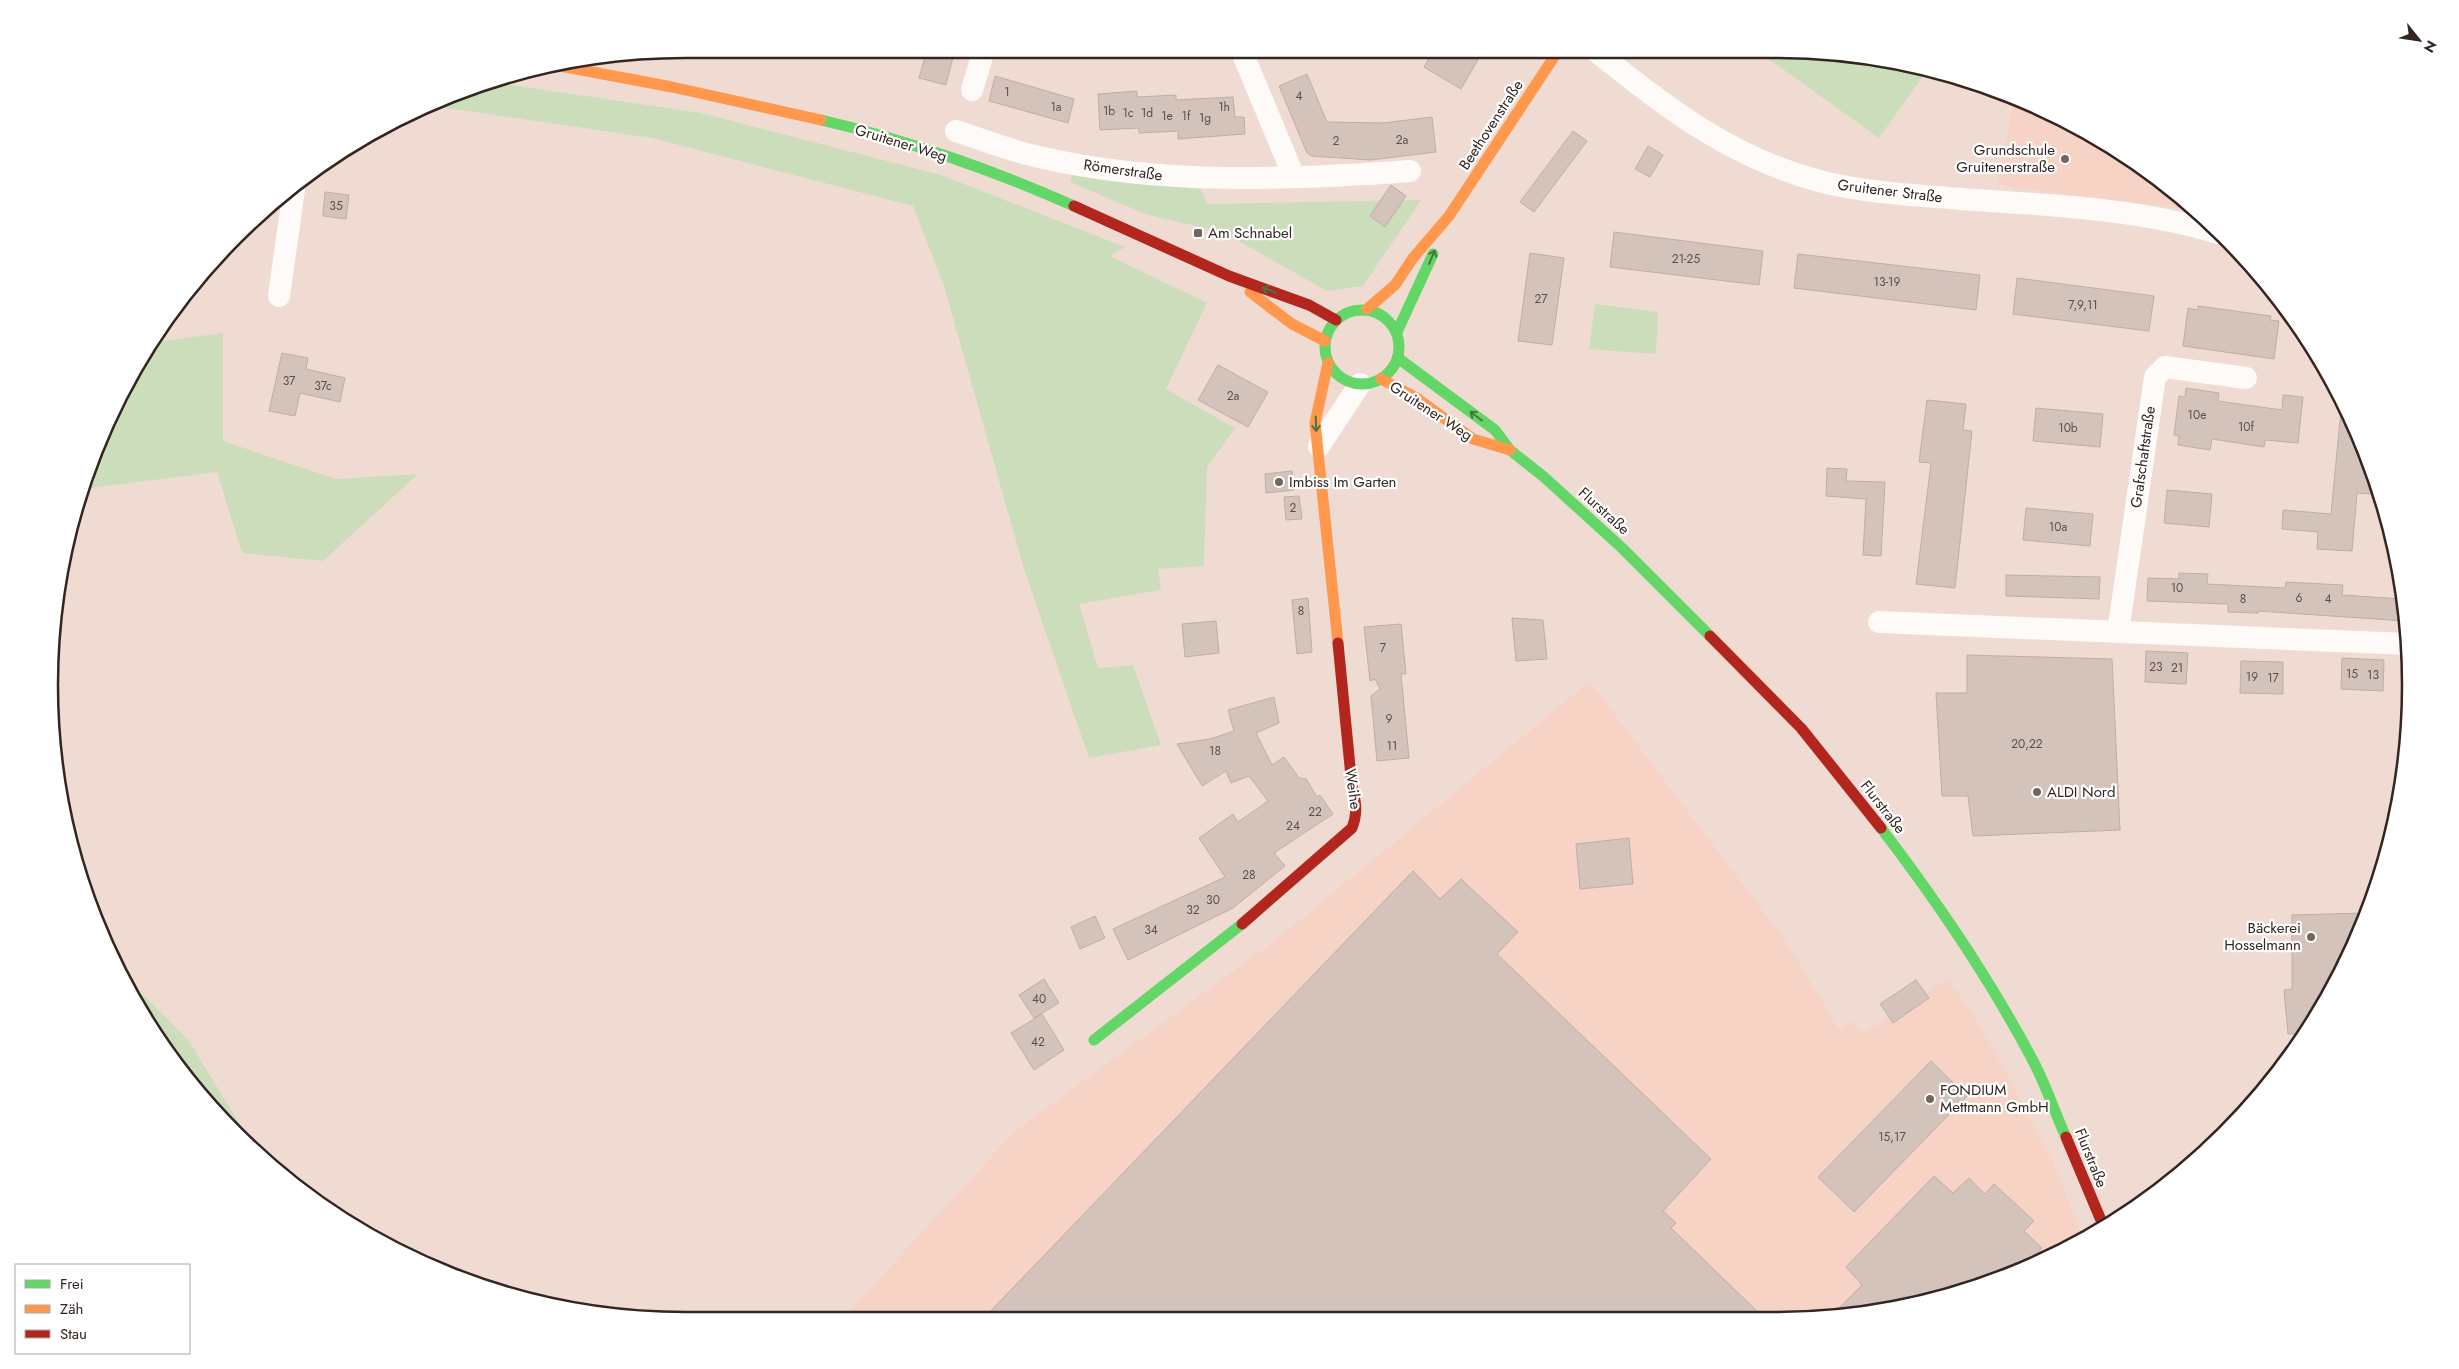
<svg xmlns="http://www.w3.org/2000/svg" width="2459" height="1369" font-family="Jost,sans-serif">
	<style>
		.built { fill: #f6d3c5 }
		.green { fill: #cdb }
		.building { fill: #d3c3bb; stroke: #bdaea6 }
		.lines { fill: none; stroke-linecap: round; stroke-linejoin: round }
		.street { stroke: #fdfaf8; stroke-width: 22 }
		.fast { stroke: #63d668; stroke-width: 11 }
		.slow { stroke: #ff974d; stroke-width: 11 }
		.jam { stroke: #b3261e; stroke-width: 11 }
		.oneway { stroke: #497540 }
		.poi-dot { fill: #75655e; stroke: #fff; stroke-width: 2 }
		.labels { text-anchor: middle; stroke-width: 4.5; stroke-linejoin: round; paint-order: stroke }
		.number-label { font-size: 12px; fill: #5d4e48 }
		.street-label { font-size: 15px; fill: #33251f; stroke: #fff }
		.poi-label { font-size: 15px; fill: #33251f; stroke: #fff; text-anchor: start }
		.rim { fill: none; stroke: #33251f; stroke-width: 2.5 }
	</style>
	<rect width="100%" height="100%" fill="#f0dbd3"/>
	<g class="built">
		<path d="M 2014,99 L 2093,134 L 2198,211 L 1997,185 Z"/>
		<path d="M 1590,681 L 1787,943 L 1839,1029 L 1854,1021 L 1862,1034 L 1948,979 L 1982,1028 L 2052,1159 L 2082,1235 L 1979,1286 L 1857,1315 L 843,1318 L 1015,1131 L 1277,939 Z"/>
	</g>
	<g class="green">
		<path d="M 1756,50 L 1816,50 L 1926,72 L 1879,138 Z"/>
		<path d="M 484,81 L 701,113 L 941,175 L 1125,247 L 1110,256 L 1207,303 L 1166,389 L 1235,428 L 1207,467 L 1204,566 L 1158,569 L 1161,590 L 1079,604 L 1098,668 L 1133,665 L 1161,745 L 1089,758 L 1024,569 L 944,286 L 913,206 L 652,138 L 427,105 Z"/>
		<path d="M 1073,174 L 1200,188 L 1208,204 L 1421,200 L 1363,286 L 1327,291 L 1223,232 L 1148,215 L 1070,182 Z"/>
		<path d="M 1595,304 L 1658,312 L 1656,354 L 1589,349 Z"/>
		<path d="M 223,333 L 223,441 L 336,479 L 418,474 L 323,561 L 242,553 L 217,472 L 82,489 L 114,404 L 149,343 Z"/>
		<path d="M 117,968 L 189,1041 L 259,1156 L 206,1103 L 134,1003 Z"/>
	</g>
	<g class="building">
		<path d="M 1433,51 L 1483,51 L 1461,89 L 1424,67 Z"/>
		<path d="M 926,53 L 954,53 L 946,85 L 919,78 Z"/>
		<path d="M 1307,74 L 1327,122 L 1383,123 L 1432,117 L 1436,152 L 1370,160 L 1312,156 L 1307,153 L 1279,86 Z"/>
		<path d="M 995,76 L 1074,99 L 1068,123 L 989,101 Z"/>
		<path d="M 1137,91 L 1137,97 L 1176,95 L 1176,100 L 1233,97 L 1235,117 L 1244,117 L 1245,134 L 1178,139 L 1178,131 L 1139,133 L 1139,128 L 1100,130 L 1098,94 Z"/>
		<path d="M 1573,131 L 1587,141 L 1534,212 L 1520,202 Z"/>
		<path d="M 1648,146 L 1663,155 L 1650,177 L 1635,169 Z"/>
		<path d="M 1391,185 L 1406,196 L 1385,227 L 1370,216 Z"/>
		<path d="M 325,192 L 349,195 L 346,219 L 323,216 Z"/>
		<path d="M 1614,232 L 1763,251 L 1759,285 L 1610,267 Z"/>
		<path d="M 1530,253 L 1564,258 L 1552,345 L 1518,341 Z"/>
		<path d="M 1798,254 L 1980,275 L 1976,310 L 1794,288 Z"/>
		<path d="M 2017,278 L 2154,296 L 2149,331 L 2013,314 Z"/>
		<path d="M 2198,306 L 2271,316 L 2270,320 L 2279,321 L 2274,359 L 2183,346 L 2188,308 L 2198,310 Z"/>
		<path d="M 282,353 L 308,358 L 306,369 L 345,378 L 340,402 L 300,393 L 295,416 L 269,411 Z"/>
		<path d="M 1218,365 L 1268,392 L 1248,427 L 1198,400 Z"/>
		<path d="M 2186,388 L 2219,393 L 2218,401 L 2282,410 L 2283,395 L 2303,397 L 2298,443 L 2265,440 L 2264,447 L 2212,439 L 2210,450 L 2178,445 L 2179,436 L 2174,435 L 2179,396 L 2185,397 Z"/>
		<path d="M 1927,400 L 1966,404 L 1963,430 L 1972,431 L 1955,588 L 1916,584 L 1931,463 L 1919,462 Z"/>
		<path d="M 2342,400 L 2373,479 L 2371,494 L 2357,493 L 2352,551 L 2317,549 L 2318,532 L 2282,529 L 2283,510 L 2331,514 Z"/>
		<path d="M 2036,408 L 2103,414 L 2100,447 L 2033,441 Z"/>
		<path d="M 1827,468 L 1847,469 L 1846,481 L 1885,482 L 1881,556 L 1863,555 L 1866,499 L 1826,496 Z"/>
		<path d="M 1292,471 L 1294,490 L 1266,493 L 1265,474 Z"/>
		<path d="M 2167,490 L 2212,494 L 2209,527 L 2164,523 Z"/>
		<path d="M 1299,496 L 1302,519 L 1286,520 L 1284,497 Z"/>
		<path d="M 2026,508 L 2093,514 L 2090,546 L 2023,540 Z"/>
		<path d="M 2179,573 L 2208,574 L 2207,584 L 2285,588 L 2286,582 L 2343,585 L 2342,595 L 2402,599 L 2405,621 L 2258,611 L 2258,613 L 2228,612 L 2228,604 L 2147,601 L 2148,578 L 2179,579 Z"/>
		<path d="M 2006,575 L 2100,577 L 2099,599 L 2006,596 Z"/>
		<path d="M 1308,598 L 1312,652 L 1297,654 L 1292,600 Z"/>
		<path d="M 1512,618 L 1543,620 L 1547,659 L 1516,661 Z"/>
		<path d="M 1216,621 L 1219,653 L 1185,657 L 1182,624 Z"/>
		<path d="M 1401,624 L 1406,674 L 1401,674 L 1409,758 L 1377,761 L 1371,696 L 1380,689 L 1375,679 L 1370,681 L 1364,627 Z"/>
		<path d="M 2146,651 L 2188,653 L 2186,684 L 2145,682 Z"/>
		<path d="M 1967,655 L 2112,659 L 2120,830 L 1973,836 L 1968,796 L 1942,796 L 1936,693 L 1967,693 Z"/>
		<path d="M 2342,658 L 2384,660 L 2383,691 L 2341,689 Z"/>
		<path d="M 2241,661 L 2283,662 L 2283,694 L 2240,693 Z"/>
		<path d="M 1274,697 L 1279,723 L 1256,733 L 1272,765 L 1284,757 L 1299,778 L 1306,779 L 1317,797 L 1320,795 L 1333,814 L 1274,853 L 1285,866 L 1233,908 L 1128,960 L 1113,929 L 1225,877 L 1199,838 L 1233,814 L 1238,822 L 1268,801 L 1249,776 L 1231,783 L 1226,771 L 1202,786 L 1177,744 L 1210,739 L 1234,731 L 1228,710 Z"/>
		<path d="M 1629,838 L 1633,884 L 1580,889 L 1576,844 Z"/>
		<path d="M 1413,871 L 1440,899 L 1461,879 L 1518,932 L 1497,954 L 1711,1159 L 1663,1211 L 1676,1223 L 1671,1228 L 1761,1315 L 984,1318 Z"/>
		<path d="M 2366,913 L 2325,1003 L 2301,1034 L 2288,1034 L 2284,990 L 2292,989 L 2292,915 Z"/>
		<path d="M 1095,916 L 1105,938 L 1080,949 L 1071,927 Z"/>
		<path d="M 1044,979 L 1059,1003 L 1034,1018 L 1019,995 Z"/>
		<path d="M 1916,980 L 1929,998 L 1893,1023 L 1880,1004 Z"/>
		<path d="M 1042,1014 L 1064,1050 L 1034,1070 L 1011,1033 Z"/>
		<path d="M 1931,1061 L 1967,1096 L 1854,1212 L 1818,1177 Z"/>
		<path d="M 1934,1176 L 1953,1193 L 1969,1178 L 1985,1194 L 1994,1184 L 2034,1221 L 2024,1231 L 2042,1248 L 2029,1262 L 1979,1286 L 1857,1315 L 1832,1315 L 1862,1285 L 1846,1267 Z"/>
	</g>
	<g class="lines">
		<g class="street">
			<path d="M 1596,51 C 1666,108 1733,159 1823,182 C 1868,193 1914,195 1961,199 C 2046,205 2136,208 2218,233"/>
			<path d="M 1242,52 L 1294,177"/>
			<path d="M 972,90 L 983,53"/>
			<path d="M 956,131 C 984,140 1011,151 1039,157 C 1159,185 1288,180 1410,171"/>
			<path d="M 279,296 L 295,182"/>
			<path d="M 1319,446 L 1360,384"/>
			<path d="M 1879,622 L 2409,644"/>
			<path d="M 2118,632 L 2155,377 L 2165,367 L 2246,378"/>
		</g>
		<g class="fast">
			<path d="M 821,120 C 904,139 996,171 1074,206"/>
			<circle cx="1362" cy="347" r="37"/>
			<path d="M 1397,332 L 1433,254"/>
			<path d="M 1398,358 L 1495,430 L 1510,450 L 1544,477 L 1621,547 L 1710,636"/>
			<path d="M 1881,828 C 1936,900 1988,976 2031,1057 C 2045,1082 2054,1111 2066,1137"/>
			<path d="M 1094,1040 L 1242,924"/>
		</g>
		<g class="slow">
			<path d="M 555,65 L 672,87 L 821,120"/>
			<path d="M 1250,292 L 1292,324 L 1325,341"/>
			<path d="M 1367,309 L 1395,285 L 1413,258 L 1449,216 L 1558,51"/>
			<path d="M 1328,363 L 1315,423 L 1338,643"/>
			<path d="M 1381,379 L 1415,397 L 1473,439 L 1510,450"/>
		</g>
		<g class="jam">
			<path d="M 1074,206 L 1229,276 L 1309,305 L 1336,320"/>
			<path d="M 1710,636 L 1801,728 L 1881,828"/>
			<path d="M 1242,924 L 1352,828 C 1358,813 1356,802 1352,787 L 1338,643"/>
			<path d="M 2066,1137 L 2103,1225"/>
		</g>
	</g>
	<defs><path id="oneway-shaft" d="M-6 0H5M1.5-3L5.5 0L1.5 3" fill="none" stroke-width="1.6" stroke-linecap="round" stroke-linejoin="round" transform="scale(1.25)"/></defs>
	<g class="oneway">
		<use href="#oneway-shaft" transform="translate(1432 257) rotate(-67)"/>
		<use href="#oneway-shaft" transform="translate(1269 290) rotate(-160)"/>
		<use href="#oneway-shaft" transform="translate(1476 416) rotate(-143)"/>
		<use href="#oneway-shaft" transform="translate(1316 424) rotate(88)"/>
	</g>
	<g class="poi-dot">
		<circle cx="2065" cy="159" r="5"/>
		<rect x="1193" y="228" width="10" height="10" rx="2.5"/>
		<circle cx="1279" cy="482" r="5"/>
		<circle cx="2037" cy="792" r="5"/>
		<circle cx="2311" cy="937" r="5"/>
		<circle cx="1930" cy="1099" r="5"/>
	</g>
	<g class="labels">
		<g class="number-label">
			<text x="1007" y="96">1</text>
			<text x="1299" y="100">4</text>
			<text x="1056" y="111">1a</text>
			<text x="1224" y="111">1h</text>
			<text x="1109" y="115">1b</text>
			<text x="1128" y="117">1c</text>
			<text x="1147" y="117">1d</text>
			<text x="1167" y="120">1e</text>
			<text x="1186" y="120">1f</text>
			<text x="1205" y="122">1g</text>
			<text x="1402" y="144">2a</text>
			<text x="1336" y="145">2</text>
			<text x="336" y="210">35</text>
			<text x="1686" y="263">21-25</text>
			<text x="1887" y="286">13-19</text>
			<text x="1541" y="303">27</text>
			<text x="2083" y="309">7,9,11</text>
			<text x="289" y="385">37</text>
			<text x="323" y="390">37c</text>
			<text x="1233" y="400">2a</text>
			<text x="2197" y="419">10e</text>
			<text x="2246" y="431">10f</text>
			<text x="2068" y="432">10b</text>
			<text x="1293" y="512">2</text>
			<text x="2058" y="531">10a</text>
			<text x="2177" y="592">10</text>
			<text x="2299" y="602">6</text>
			<text x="2243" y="603">8</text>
			<text x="2328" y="603">4</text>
			<text x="1301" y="615">8</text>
			<text x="1383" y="652">7</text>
			<text x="2156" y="671">23</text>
			<text x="2177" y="672">21</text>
			<text x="2352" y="678">15</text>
			<text x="2373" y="679">13</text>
			<text x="2252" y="681">19</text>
			<text x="2273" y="682">17</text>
			<text x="1389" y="723">9</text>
			<text x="2027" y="748">20,22</text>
			<text x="1392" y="750">11</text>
			<text x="1215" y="755">18</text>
			<text x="1315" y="816">22</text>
			<text x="1293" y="830">24</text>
			<text x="1249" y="879">28</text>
			<text x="1213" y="904">30</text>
			<text x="1193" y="914">32</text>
			<text x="1151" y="934">34</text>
			<text x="1039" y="1003">40</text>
			<text x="1038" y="1046">42</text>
			<text x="1892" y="1141">15,17</text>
		</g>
		<g class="street-label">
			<text transform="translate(1491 125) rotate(-57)" y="5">Beethovenstraße</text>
			<text transform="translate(901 143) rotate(17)" y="5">Gruitener Weg</text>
			<text transform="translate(1123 170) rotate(8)" y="5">Römerstraße</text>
			<text transform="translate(1890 191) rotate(7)" y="5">Gruitener Straße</text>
			<text transform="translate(1431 411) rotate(33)" y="5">Gruitener Weg</text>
			<text transform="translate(2143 457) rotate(-82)" y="5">Grafschaftstraße</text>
			<text transform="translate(1604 511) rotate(42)" y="5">Flurstraße</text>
			<text transform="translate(1353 789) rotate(82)" y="5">Weihe</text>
			<text transform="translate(1883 807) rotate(52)" y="5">Flurstraße</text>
			<text transform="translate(2091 1158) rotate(68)" y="5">Flurstraße</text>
		</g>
		<g class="poi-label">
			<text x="2055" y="155" text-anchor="end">Grundschule<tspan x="2055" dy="17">Gruitenerstraße</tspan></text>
			<text x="1208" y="238">Am Schnabel</text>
			<text x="1289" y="487">Imbiss Im Garten</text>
			<text x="2047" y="797">ALDI Nord</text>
			<text x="2301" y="933" text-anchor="end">Bäckerei<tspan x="2301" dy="17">Hosselmann</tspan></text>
			<text x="1940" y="1095">FONDIUM<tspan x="1940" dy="17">Mettmann GmbH</tspan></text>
		</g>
	</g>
	<path d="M0 0H2459V1369H0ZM685 58H1775A627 627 0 0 1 2402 685V685A627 627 0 0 1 1775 1312H685A627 627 0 0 1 58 685V685A627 627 0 0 1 685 58Z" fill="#fff" fill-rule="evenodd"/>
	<path class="rim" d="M685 58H1775A627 627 0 0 1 2402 685V685A627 627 0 0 1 1775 1312H685A627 627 0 0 1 58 685V685A627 627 0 0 1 685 58Z"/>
	<rect x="15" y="1264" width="175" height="90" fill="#ffffff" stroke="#ada8a5"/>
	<rect x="25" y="1280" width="25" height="8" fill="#63d668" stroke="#ada8a5"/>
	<text x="60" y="1289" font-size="15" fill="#33251f">Frei</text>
	<rect x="25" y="1305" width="25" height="8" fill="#ff974d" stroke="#ada8a5"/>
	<text x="60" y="1314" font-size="15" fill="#33251f">Zäh</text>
	<rect x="25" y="1330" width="25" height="8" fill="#b3261e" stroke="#ada8a5"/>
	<text x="60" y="1339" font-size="15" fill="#33251f">Stau</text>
	<g transform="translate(2419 40) rotate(120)" stroke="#ffffff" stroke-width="4" paint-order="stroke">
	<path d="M0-4L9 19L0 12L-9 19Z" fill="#33251f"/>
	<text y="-8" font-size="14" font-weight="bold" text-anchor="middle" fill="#33251f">N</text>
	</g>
</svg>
